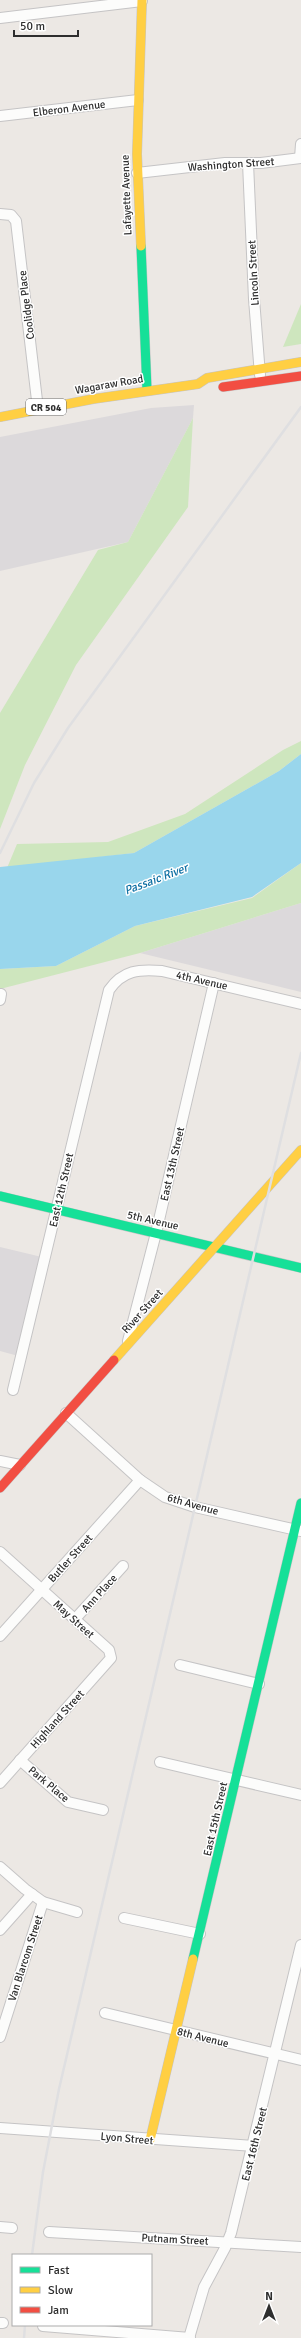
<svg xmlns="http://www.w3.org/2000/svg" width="301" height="2338" font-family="Signika,sans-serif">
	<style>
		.industrial { fill: #dcd9db }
		.green { fill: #cee6be }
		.water { fill: #99d6ec }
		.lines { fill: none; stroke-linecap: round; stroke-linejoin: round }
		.street-casing { stroke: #c5c4c5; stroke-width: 12 }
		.fast-casing { stroke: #c5c4c5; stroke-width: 10 }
		.slow-casing { stroke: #c5c4c5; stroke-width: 10 }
		.jam-casing { stroke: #c5c4c5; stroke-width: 10 }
		.street { stroke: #fcfcfb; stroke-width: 10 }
		.fast { stroke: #16e098; stroke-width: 9 }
		.slow { stroke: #ffcf43; stroke-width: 9 }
		.jam { stroke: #f24e42; stroke-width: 9 }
		.rail { stroke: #dfdfe1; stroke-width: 2.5 }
		.labels { text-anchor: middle; stroke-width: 3; stroke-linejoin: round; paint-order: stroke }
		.shield { fill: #fff; stroke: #6d6d6d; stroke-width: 1 }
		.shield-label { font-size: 10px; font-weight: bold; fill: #2e2e2e }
		.street-label { font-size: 11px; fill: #2e2e2e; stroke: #fff }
		.water-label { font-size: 12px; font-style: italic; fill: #0d6fa3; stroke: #fff }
	</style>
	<rect width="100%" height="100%" fill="#ece8e4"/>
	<g class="industrial">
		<path d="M 194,405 L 193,418 L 128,542 L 0,571 L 0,437 L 151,408 Z"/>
		<path d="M 301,903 L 301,992 L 140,953 Z"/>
		<path d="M 0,1247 L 46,1258 L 22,1357 L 0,1351 Z"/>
	</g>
	<g class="green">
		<path d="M 301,304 L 301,344 L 283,347 Z"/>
		<path d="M 193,418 L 188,507 L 76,665 L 25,765 L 0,829 L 0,713 L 98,550 L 128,542 Z"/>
		<path d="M 301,741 L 301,754 L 279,771 L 134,853 L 7,868 L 17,844 L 108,842 L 185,814 L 283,750 Z"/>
		<path d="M 301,863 L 301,903 L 140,953 L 0,989 L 0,969 L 56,966 L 135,926 L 252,898 Z"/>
	</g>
	<path class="water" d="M 301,754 L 301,863 L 252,897 L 135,926 L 56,966 L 0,969 L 0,867 L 134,853 L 279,771 Z"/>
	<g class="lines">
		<defs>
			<g id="street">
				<path d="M 0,18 L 142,1"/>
				<path d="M 0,116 L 138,100"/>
				<path d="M 300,158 L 301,144"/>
				<path d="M 248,163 L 254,299 L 260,375"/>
				<path d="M 137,173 L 225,163 L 261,163 L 301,158"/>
				<path d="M 0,214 L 11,215 L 16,221 L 38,409"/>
				<path d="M 0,1000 L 1,994"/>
				<path d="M 128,1341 L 156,1233 L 214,983"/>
				<path d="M 13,1390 L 109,990 C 123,970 139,969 162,971 L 301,1004"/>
				<path d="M 66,1413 L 140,1480 L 165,1497 L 195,1507 L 301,1531"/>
				<path d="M 0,1461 L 20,1465"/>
				<path d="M 0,1552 L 109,1650 L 111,1658 L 0,1783"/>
				<path d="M 75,1619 L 123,1566"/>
				<path d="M 0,1636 L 140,1480"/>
				<path d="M 180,1665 L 259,1684"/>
				<path d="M 20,1760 L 68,1802 L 103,1810"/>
				<path d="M 160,1762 L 301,1795"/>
				<path d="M 0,1867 L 25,1889 L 43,1902 L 77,1912"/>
				<path d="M 124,1918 L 200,1934"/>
				<path d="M 0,1930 L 32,1894"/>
				<path d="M 105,2013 L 301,2060"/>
				<path d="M 0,2037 L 43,1902"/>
				<path d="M 0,2128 L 254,2146"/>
				<path d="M 0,2227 L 12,2228"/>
				<path d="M 49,2232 L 301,2247"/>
				<path d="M 0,2323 L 3,2323"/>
				<path d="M 43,2326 L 190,2338"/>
				<path d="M 189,2338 L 204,2287 L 225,2248 L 231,2233 L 301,1945"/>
			</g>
			<g id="fast">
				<path d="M 141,246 L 147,390"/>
				<path d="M 0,1196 L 301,1268"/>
				<path d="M 193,1959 L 301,1503"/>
			</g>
			<g id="slow">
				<path d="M 141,246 L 137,154 L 142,0"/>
				<path d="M 0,417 L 93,399 L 198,384 L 207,378 L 301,362"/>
				<path d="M 114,1360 L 301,1150"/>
				<path d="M 150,2140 L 193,1959"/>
			</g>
			<g id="jam">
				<path d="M 223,387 L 301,376"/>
				<path d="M 0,1488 L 114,1360"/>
			</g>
		</defs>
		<use href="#street" class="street-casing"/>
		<use href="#fast" class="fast-casing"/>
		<use href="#slow" class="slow-casing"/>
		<use href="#jam" class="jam-casing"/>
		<use href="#street" class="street"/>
		<use href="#fast" class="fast"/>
		<use href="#slow" class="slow"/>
		<use href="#jam" class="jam"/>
		<g class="rail">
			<path d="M 0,853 L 34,783 L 68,728 L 301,407"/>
			<path d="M 32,2255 L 43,2172 L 59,2089 L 301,1053"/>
			<path d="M 24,2338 L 25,2325"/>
		</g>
	</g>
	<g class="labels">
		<rect class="shield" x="26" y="399" width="40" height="16" rx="3"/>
		<g class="shield-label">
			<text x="46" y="411">CR 504</text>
		</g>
		<g class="street-label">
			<text transform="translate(69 108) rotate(-7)" y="4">Elberon Avenue</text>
			<text transform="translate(231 164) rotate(-4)" y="4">Washington Street</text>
			<text transform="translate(126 195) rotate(-92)" y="4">Lafayette Avenue</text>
			<text transform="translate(253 273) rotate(-93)" y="4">Lincoln Street</text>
			<text transform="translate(26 305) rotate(-97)" y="4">Coolidge Place</text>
			<text transform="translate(109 384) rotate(-10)" y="4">Wagaraw Road</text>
			<text transform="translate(202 980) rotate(13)" y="4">4th Avenue</text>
			<text transform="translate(172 1164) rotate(-77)" y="4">East 13th Street</text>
			<text transform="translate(61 1190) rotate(-77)" y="4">East 12th Street</text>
			<text transform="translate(153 1220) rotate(13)" y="4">5th Avenue</text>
			<text transform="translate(142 1311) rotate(-48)" y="4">River Street</text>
			<text transform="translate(193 1504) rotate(16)" y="4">6th Avenue</text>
			<text transform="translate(70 1558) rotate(-48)" y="4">Butler Street</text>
			<text transform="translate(99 1593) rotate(-48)" y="4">Ann Place</text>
			<text transform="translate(74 1619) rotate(42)" y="4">May Street</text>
			<text transform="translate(57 1719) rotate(-48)" y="4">Highland Street</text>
			<text transform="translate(49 1784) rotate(40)" y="4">Park Place</text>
			<text transform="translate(215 1819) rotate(-77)" y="4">East 15th Street</text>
			<text transform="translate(25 1958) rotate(-72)" y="4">Van Blarcom Street</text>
			<text transform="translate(203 2037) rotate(14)" y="4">8th Avenue</text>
			<text transform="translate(127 2138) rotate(5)" y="4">Lyon Street</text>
			<text transform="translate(254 2144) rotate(-76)" y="4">East 16th Street</text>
			<text transform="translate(175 2239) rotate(3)" y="4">Putnam Street</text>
		</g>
		<g class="water-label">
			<text transform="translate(156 879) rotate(-21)" y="4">Passaic River</text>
		</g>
	</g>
	<rect x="12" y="2254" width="140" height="72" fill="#ffffff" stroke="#ababab"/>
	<rect x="20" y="2267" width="20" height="6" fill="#16e098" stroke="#ababab"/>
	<text x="48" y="2274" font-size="12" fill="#2e2e2e">Fast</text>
	<rect x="20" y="2287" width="20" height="6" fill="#ffcf43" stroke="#ababab"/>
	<text x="48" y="2294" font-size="12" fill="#2e2e2e">Slow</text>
	<rect x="20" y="2307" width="20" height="6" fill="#f24e42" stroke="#ababab"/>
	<text x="48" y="2314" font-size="12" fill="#2e2e2e">Jam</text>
	<g transform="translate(269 2306)" stroke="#ffffff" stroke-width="3" paint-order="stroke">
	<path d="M0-3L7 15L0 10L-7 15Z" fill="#2e2e2e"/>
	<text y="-6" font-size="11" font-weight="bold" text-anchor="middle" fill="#2e2e2e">N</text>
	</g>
	<path d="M14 30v6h64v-6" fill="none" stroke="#2e2e2e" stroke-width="2"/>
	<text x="20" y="30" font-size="12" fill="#2e2e2e" stroke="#ffffff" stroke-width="3" paint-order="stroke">50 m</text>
</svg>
